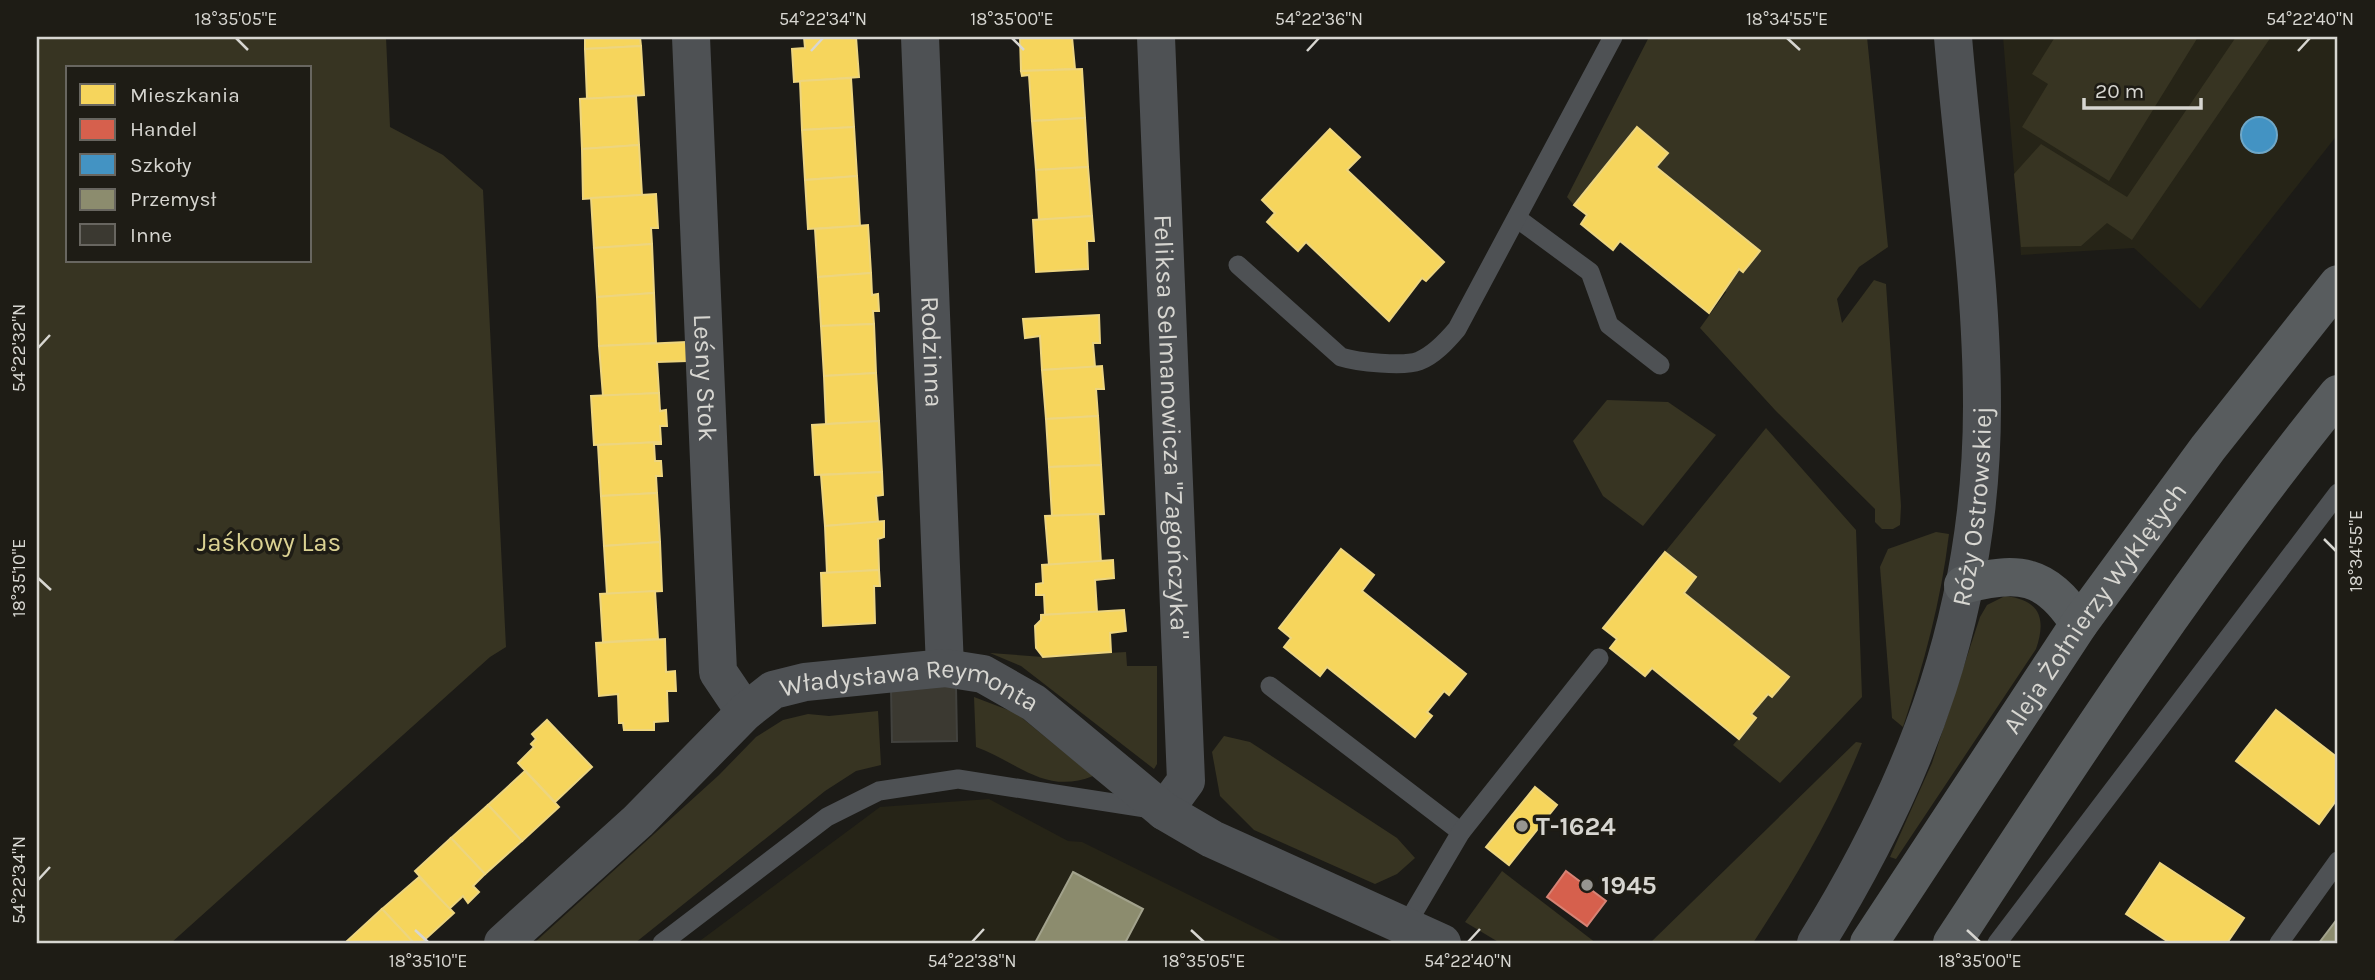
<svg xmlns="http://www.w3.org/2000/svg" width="2375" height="980" font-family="Karla,sans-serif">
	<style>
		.built { fill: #262417 }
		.green { fill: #373422; fill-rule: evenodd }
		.homes { fill: #f6d55c; stroke: #edd57f; stroke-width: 2 }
		.shops { fill: #d6604d; stroke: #d68375; stroke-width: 2 }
		.schools { fill: #4393c3; stroke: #6fa7c7; stroke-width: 2 }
		.industry { fill: #8c8c6e; stroke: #a2a28c; stroke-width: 2 }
		.building { fill: #3b3931; stroke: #42423e; stroke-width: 2 }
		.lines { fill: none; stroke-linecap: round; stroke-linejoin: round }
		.lane { stroke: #4e5154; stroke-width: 19 }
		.street { stroke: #4e5154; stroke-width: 38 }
		.primary { stroke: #585c5e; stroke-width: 38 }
		.ticks { fill: none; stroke: #d7d6d1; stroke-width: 2.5 }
		.poi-dot { fill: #969590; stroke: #1e1c15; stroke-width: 2.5 }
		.labels { text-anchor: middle; stroke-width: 7; stroke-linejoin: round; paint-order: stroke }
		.street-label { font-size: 26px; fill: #d7d6d1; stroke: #1e1c15 }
		.park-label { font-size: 26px; fill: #dbd292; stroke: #1e1c15 }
		.poi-label { font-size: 26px; font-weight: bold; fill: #d7d6d1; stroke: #1e1c15; text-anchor: start }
		.neatline { fill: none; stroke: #d7d6d1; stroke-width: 2.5 }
		.ticks-label { font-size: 18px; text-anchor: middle; fill: #d7d6d1 }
	</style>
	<rect width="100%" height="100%" fill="#1c1b17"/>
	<g class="built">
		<path d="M 2003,37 L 2338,37 L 2338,134 L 2200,309 L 2134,248 L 2021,255 Z"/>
		<path d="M 989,799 L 1068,841 L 1082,842 L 1286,943 L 697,943 L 880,807 Z"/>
	</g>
	<g class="green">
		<path d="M 37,37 L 386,37 L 390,127 L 443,155 L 483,190 L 506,647 L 490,657 L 171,943 L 37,943 ZM 68,68 L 310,68 L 310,261 L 68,261 Z"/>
		<path d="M 1649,37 L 1867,37 L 1888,247 L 1859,267 L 1837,299 L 1842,323 L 1874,280 L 1886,284 L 1901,506 L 1900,525 L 1893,529 L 1882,529 L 1875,522 L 1875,509 L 1775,410 L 1700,328 L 1726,292 L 1723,289 L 1739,269 L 1744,272 L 1760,251 L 1656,167 L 1667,152 L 1636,128 L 1574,205 L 1567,197 Z"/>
		<path d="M 2055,37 L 2198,37 L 2109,181 L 2022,127 L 2048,84 L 2032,74 Z"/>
		<path d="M 2236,37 L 2271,37 L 2132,240 L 2107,223 L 2081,246 L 2021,247 L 2014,174 L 2041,144 L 2127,197 Z"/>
		<path d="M 1607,400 L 1668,402 L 1716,435 L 1643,526 L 1603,496 L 1573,441 Z"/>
		<path d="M 1766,428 L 1856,530 L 1862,697 L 1780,783 L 1733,745 L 1755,719 L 1751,714 L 1768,694 L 1773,697 L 1788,677 L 1684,593 L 1696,577 L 1665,552 Z"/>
		<path d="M 1936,532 L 1949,534 C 1941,601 1924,663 1903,727 L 1892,718 L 1880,567 L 1888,549 Z"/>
		<path d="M 2005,596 C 2039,600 2047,617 2036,649 L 1896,859 L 1890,857 L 1932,763 L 1980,617 L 1987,605 Z"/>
		<path d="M 1126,652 L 1127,666 L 1157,666 L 1157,764 L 1154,769 L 1021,666 L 990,653 L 1043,657 Z"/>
		<path d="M 974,697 L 1016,713 L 1093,776 C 1046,795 1019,763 976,747 Z"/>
		<path d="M 878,711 L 881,765 L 856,771 L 825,791 L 635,943 L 534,943 L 719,775 L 756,737 L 783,720 L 808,714 L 829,716 Z"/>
		<path d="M 1224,736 L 1250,742 L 1397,838 L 1415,858 L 1397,874 L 1375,884 L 1254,830 L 1220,796 L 1212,752 Z"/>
		<path d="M 1856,742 L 1862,743 C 1833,815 1795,879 1753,943 L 1650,943 Z"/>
		<path d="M 1502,871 L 1596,943 L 1500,943 L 1465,922 Z"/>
	</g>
	<g class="homes">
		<path d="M 585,37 L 640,37 L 641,46 L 585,49 Z"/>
		<path d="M 804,37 L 856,37 L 859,77 L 794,82 L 792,49 L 805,48 Z"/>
		<path d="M 1020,37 L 1072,37 L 1075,69 L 1021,71 Z"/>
		<path d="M 641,46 L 644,95 L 587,99 L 585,49 Z"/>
		<path d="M 1082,69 L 1085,118 L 1032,121 L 1029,75 L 1022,76 L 1021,71 Z"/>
		<path d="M 851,78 L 854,127 L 802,130 L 800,81 Z"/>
		<path d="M 636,96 L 639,145 L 582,149 L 580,99 Z"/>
		<path d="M 1085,118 L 1088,167 L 1036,170 L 1032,121 Z"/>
		<path d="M 854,127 L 857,176 L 805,180 L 802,130 Z"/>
		<path d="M 1637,127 L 1668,153 L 1656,167 L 1760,251 L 1743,272 L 1739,269 L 1709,313 L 1620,241 L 1613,250 L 1581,224 L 1587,215 L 1574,205 Z"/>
		<path d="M 1330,129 L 1360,157 L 1347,170 L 1444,262 L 1426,281 L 1422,278 L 1389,321 L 1306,242 L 1298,251 L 1267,222 L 1275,213 L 1262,200 Z"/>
		<path d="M 639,145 L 642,195 L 583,199 L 582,149 Z"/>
		<path d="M 1088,167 L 1092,216 L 1039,220 L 1036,170 Z"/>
		<path d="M 857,176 L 860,226 L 808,229 L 805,180 Z"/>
		<path d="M 656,194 L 658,228 L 651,228 L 652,244 L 594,248 L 591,198 Z"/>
		<path d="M 1092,216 L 1094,241 L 1087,241 L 1088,269 L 1036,272 L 1033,220 Z"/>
		<path d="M 868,225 L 871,273 L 818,277 L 815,229 Z"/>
		<path d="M 652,244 L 654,293 L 597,297 L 594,248 Z"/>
		<path d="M 871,273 L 872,295 L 878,294 L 879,311 L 873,311 L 874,324 L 821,326 L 818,277 Z"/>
		<path d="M 654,293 L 656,343 L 599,346 L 597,297 Z"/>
		<path d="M 1099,315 L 1100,343 L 1093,343 L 1095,367 L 1042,370 L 1040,336 L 1025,338 L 1023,319 Z"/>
		<path d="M 874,324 L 876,373 L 824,376 L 821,326 Z"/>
		<path d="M 686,342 L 687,361 L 657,362 L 659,393 L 603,396 L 599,346 Z"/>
		<path d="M 1102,366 L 1104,389 L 1096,389 L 1098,416 L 1046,419 L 1042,370 Z"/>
		<path d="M 876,373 L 879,421 L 826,424 L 824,376 Z"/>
		<path d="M 659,393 L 660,411 L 666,410 L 667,426 L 660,426 L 661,442 L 594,445 L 591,396 Z"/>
		<path d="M 1098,416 L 1101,465 L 1049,467 L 1046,419 Z"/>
		<path d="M 879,421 L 882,472 L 815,475 L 812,425 Z"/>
		<path d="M 661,442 L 661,444 L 654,444 L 655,461 L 661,461 L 662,476 L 656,476 L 657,493 L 601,496 L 598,445 Z"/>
		<path d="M 1101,465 L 1104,514 L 1052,516 L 1049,467 Z"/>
		<path d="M 882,472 L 883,495 L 876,496 L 878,522 L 825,526 L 821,475 Z"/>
		<path d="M 657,493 L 660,542 L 604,546 L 601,496 Z"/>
		<path d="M 1098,514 L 1101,563 L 1049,565 L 1045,516 Z"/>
		<path d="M 884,521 L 884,537 L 878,539 L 879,570 L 827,573 L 825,526 Z"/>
		<path d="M 660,542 L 662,591 L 607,594 L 604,546 Z"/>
		<path d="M 1341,549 L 1374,575 L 1362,591 L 1466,674 L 1449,695 L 1444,691 L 1427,712 L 1432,716 L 1415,737 L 1327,667 L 1320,676 L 1284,647 L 1291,638 L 1279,628 Z"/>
		<path d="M 1665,552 L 1696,577 L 1684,593 L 1789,677 L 1772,697 L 1768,694 L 1751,714 L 1756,718 L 1739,739 L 1652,668 L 1645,676 L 1610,648 L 1617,639 L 1603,628 Z"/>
		<path d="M 1113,560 L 1114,578 L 1095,580 L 1097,612 L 1045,615 L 1044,595 L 1036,595 L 1036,584 L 1043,583 L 1042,565 Z"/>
		<path d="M 879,570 L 880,586 L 874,586 L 875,623 L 823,626 L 821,573 Z"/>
		<path d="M 655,591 L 658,639 L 603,642 L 600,594 Z"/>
		<path d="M 1124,610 L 1126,631 L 1110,633 L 1111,652 L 1043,657 L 1036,648 L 1035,626 L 1041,620 L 1041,615 Z"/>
		<path d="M 665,639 L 666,672 L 675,671 L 676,691 L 667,691 L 668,721 L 654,722 L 654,730 L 624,730 L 623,723 L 619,723 L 618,694 L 599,696 L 596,643 Z"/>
		<path d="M 2276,710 L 2338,758 L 2338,798 L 2319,824 L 2236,761 Z"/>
		<path d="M 547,720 L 592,767 L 555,802 L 518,763 L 534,747 L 531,744 L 536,739 L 532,734 Z"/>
		<path d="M 525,771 L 559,807 L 522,841 L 488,805 Z"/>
		<path d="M 1535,787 L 1557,805 L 1509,865 L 1486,847 Z"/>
		<path d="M 488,805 L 522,841 L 485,874 L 451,838 Z"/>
		<path d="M 451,838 L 485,874 L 473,886 L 479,892 L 468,903 L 463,896 L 449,909 L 415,871 Z"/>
		<path d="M 2160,863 L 2244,918 L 2227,943 L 2170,943 L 2126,914 Z"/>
		<path d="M 419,877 L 454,913 L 421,943 L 414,943 L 382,909 Z"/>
		<path d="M 382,909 L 414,943 L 347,943 L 346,942 Z"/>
	</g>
	<path class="shops" d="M 1566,871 L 1606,901 L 1587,926 L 1547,897 Z"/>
	<circle class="schools" cx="2259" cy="135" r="18"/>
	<g class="industry">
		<path d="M 1073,872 L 1143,909 L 1125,943 L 1035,943 Z"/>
		<path d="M 2338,918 L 2338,943 L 2319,943 Z"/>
	</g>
	<path class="building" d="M 956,686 L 957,741 L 892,742 L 891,687 Z"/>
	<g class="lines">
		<g class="lane">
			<path d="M 1518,219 L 1590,272 L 1609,325 L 1660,365"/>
			<path d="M 1238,265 L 1341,357 C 1357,362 1404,367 1419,361 C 1434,355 1446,342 1457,329 L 1613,37"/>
			<path d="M 1270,686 L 1461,832"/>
			<path d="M 1405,927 L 1461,832 L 1599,658"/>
			<path d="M 662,943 L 827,817 L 879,791 L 958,779 L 1152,809"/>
			<path d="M 1997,943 L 2338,493"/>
			<path d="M 2279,943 L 2338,861"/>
		</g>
		<g class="street">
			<path id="s1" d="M 691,37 L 718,672 L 745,712"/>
			<path id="s2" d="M 920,37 L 945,668"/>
			<path id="s3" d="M 1156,37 L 1186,781 L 1164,811"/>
			<path id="s4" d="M 503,943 L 638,821 L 745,712 L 773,690 L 805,682 L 945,668 L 983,674 L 1034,703 L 1164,811 L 1212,839 L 1442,943"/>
			<path id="s5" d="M 1816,943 C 1920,775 1982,606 1982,406 C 1982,283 1963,159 1953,37"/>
		</g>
		<g class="primary">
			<path d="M 1963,585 C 2018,570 2047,573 2079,624"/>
			<path id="s6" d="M 1869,943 L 2079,624 L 2208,448 L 2338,284"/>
			<path d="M 1952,943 C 2074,756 2197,568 2338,394"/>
		</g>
	</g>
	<path class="ticks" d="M 236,38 L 248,50M 1012,38 L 1024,50M 1787,38 L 1800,50M 811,51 L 823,38M 1307,51 L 1319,38M 2298,51 L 2310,38M 38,348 L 50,335M 2324,539 L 2336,551M 38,578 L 51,590M 38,880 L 50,867M 415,930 L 428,942M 1191,930 L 1204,942M 1967,930 L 1980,942M 972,942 L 984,929M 1468,942 L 1480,929"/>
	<g class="poi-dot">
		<circle cx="1522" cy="826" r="7"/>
		<circle cx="1587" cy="885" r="7"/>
	</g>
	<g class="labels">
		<g class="street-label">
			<text dy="9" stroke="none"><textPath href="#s2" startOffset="315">Rodzinna</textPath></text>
			<text dy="9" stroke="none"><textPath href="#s1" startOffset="341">Leśny Stok</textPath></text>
			<text dy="9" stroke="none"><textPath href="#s3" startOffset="390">Feliksa Selmanowicza "Zagończyka"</textPath></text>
			<text dy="9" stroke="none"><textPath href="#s5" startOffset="469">Róży Ostrowskiej</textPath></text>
			<text dy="9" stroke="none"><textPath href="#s6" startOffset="404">Aleja Żołnierzy Wyklętych</textPath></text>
			<text dy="9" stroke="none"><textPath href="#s4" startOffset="511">Władysława Reymonta</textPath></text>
		</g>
		<g class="park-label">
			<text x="269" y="551">Jaśkowy Las</text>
		</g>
		<g class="poi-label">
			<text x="1536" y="835">T-1624</text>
			<text x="1601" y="894">1945</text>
		</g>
	</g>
	<rect width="2375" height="980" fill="none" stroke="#1e1c15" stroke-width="77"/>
	<rect x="66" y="66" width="245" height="196" fill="#1e1c15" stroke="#686660" stroke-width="2"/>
	<rect x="80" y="84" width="35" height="21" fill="#f6d55c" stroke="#686660" stroke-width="2"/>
	<text x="130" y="102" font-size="21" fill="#d7d6d1">Mieszkania</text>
	<rect x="80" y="119" width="35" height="21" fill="#d6604d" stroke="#686660" stroke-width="2"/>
	<text x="130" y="136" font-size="21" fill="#d7d6d1">Handel</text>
	<rect x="80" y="154" width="35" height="21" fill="#4393c3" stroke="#686660" stroke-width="2"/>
	<text x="130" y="172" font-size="21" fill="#d7d6d1">Szkoły</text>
	<rect x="80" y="189" width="35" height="21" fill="#8c8c6e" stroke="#686660" stroke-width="2"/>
	<text x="130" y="206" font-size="21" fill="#d7d6d1">Przemysł</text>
	<rect x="80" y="224" width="35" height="21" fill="#3b3931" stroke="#686660" stroke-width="2"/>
	<text x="130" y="242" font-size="21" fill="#d7d6d1">Inne</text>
	<path d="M2084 98v10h117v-10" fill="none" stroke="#d7d6d1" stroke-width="3.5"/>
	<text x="2095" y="98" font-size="21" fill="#d7d6d1" stroke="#1e1c15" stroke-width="5" paint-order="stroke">20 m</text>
	<rect x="38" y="38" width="2298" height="904" class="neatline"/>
	<g class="ticks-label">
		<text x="236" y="25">18°35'05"E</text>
		<text x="823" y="25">54°22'34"N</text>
		<text x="1012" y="25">18°35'00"E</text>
		<text x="1319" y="25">54°22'36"N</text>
		<text x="1787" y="25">18°34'55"E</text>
		<text x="2310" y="25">54°22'40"N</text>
		<text transform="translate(19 348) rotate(-90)" y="6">54°22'32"N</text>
		<text transform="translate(2356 551) rotate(-90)" y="6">18°34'55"E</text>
		<text transform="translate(19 578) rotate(-90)" y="6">18°35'10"E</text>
		<text transform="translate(19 880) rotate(-90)" y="6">54°22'34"N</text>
		<text x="428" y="967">18°35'10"E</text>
		<text x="972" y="967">54°22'38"N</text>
		<text x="1204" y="967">18°35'05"E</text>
		<text x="1468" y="967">54°22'40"N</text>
		<text x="1980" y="967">18°35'00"E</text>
	</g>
</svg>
